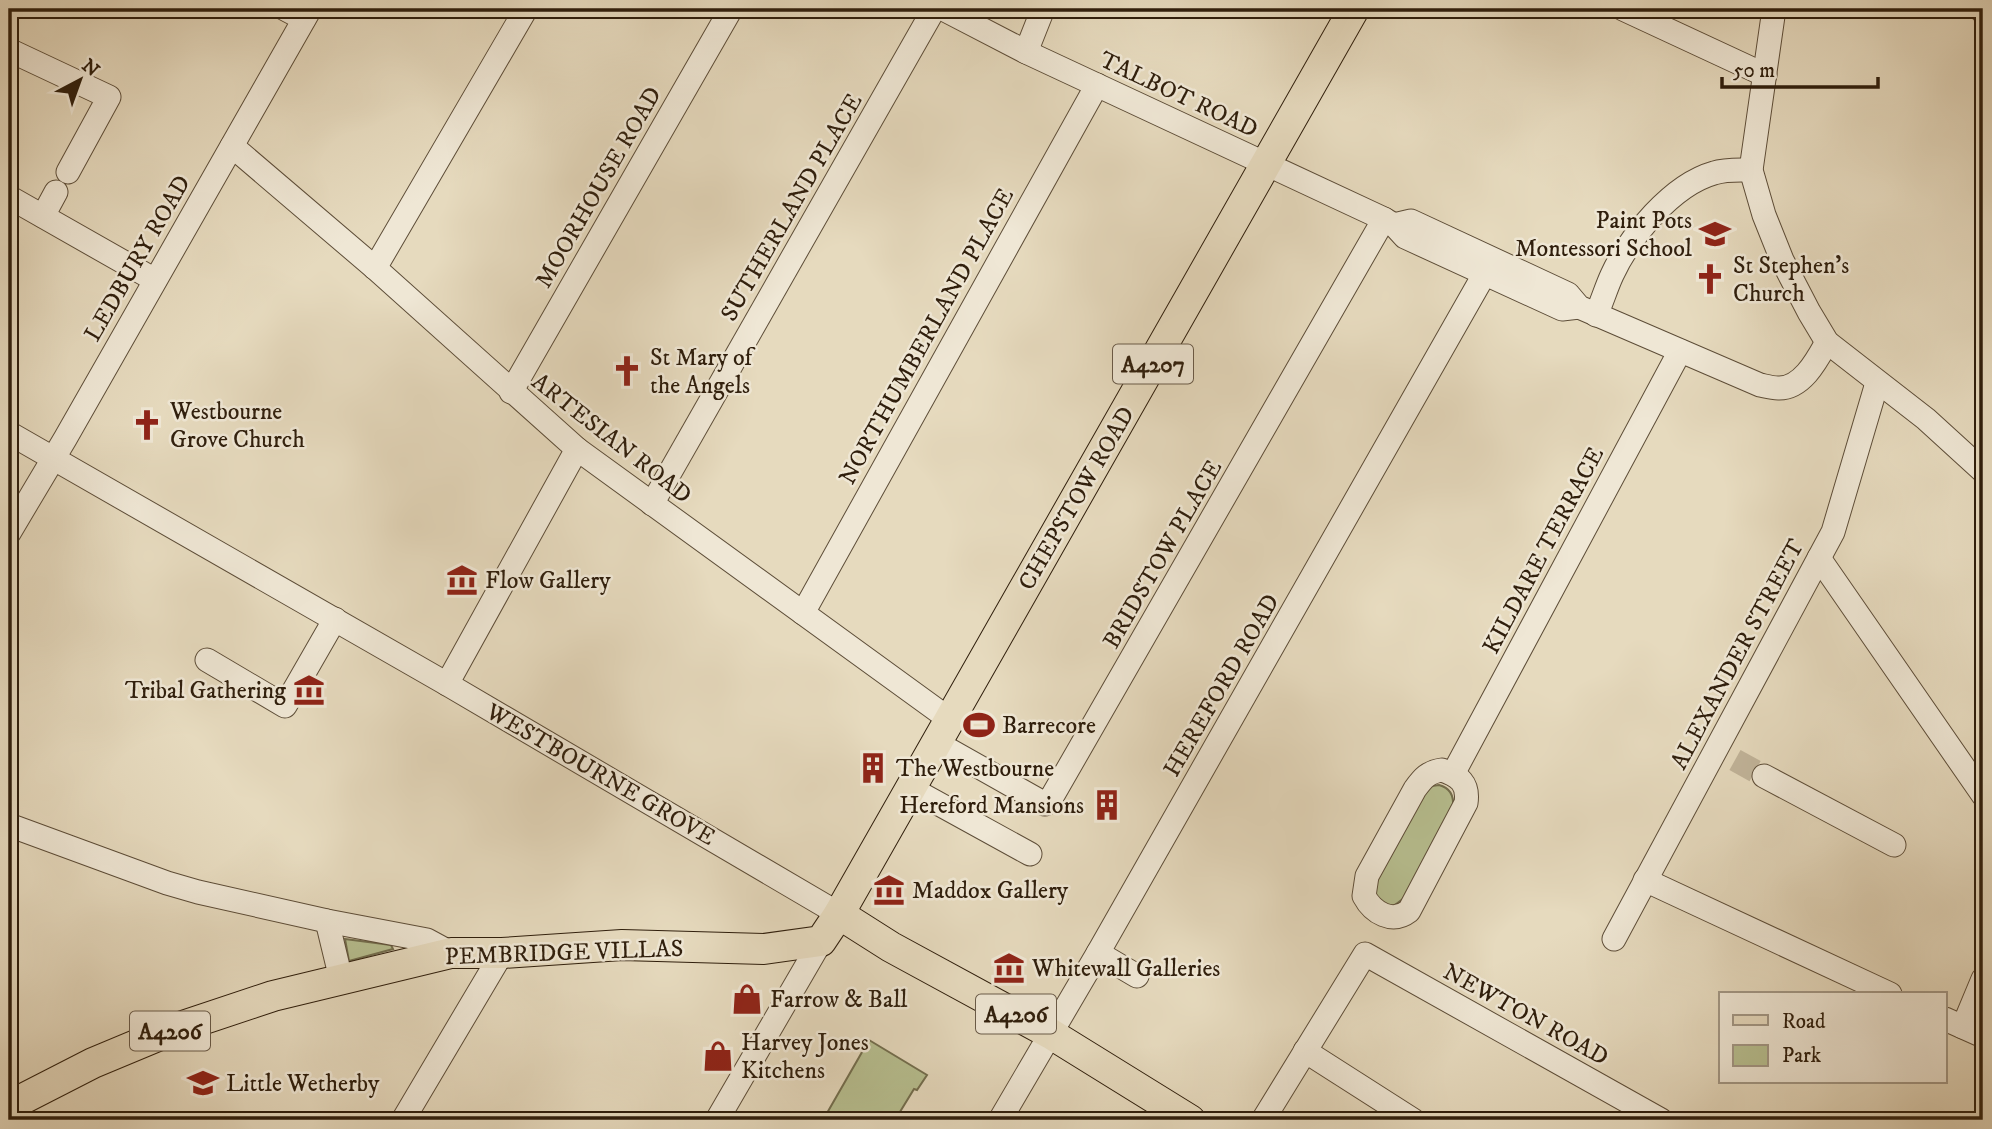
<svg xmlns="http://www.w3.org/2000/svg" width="1992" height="1129" font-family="'IM FELL DW Pica',serif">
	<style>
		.green { fill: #b7bf90; stroke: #736e4e; stroke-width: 2 }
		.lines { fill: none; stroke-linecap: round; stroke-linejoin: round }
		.minor-tunnel { stroke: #c1b49a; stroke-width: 23; stroke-dasharray: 23 11; stroke-linecap: butt }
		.minor-casing { stroke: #5d4d38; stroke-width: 25 }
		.major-casing { stroke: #2f1e0c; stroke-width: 32 }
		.minor { stroke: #efe7d5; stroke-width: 23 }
		.major { stroke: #e6dabe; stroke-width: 30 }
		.labels { text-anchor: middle; stroke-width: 5; stroke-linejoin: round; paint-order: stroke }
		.shield { fill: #efe7d5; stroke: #695a48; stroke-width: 2 }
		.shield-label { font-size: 23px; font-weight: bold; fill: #2f1e0c }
		.street-label { font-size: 24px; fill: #2f1e0c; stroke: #efe7d5 }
		.poi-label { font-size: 24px; fill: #2f1e0c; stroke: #efe7d5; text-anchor: start }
	</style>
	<rect width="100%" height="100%" fill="#e6dabe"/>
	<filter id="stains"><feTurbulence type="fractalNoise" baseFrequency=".00286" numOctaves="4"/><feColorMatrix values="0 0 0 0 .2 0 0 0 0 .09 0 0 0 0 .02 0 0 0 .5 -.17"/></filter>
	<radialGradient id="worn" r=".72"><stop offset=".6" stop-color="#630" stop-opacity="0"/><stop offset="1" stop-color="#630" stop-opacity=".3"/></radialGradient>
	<g class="green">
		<path d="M 1439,785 C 1451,788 1454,796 1453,807 L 1404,898 L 1391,908 L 1372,893 L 1372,890 L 1420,796 L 1432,786 Z"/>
		<path d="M 345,939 L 391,945 L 393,949 L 349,961 Z"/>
		<path d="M 869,1040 L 927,1075 L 917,1090 L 914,1089 L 895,1120 L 823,1120 Z"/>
	</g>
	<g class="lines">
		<path class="minor-tunnel" d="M 1735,760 L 1764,776"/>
		<defs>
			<g id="minor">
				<path d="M 285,9 L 304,19"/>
				<path d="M 943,9 L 1026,52 L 1384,219 L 1394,225 L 1405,237 L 1562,309 L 1579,307"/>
				<path d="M 1623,9 L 1765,75"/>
				<path d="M 1774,9 L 1751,170 L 1764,215 L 1782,260 L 1809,312 L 1827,342 L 1926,419 L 1983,471"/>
				<path d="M 1980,9 L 1983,12"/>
				<path d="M 9,50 L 109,97 L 68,172"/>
				<path d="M 1026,52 L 1043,9"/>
				<path d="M 232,146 L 375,268 L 577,449 L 949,719"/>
				<path d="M 9,197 L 155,280"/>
				<path d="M 43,216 L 56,192"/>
				<path d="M 1394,225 L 1411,221 L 1568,294 L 1579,307 L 1760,385 C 1765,386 1772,388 1778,388 C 1802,389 1817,360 1827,342"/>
				<path d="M 375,268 L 526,9"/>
				<path d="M 1596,315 C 1602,302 1606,288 1612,275 C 1630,236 1672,185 1714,173 C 1726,169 1739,170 1751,170"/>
				<path d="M 511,392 L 731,9"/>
				<path d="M 9,433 L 447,684 L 839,914"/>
				<path d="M 652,504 L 934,9"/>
				<path d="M 9,533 L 65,439 L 310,9"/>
				<path d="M 1819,558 L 1983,795"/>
				<path d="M 803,613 L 1097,85"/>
				<path d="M 207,660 L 285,706 L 335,619"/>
				<path d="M 447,684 L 577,449"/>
				<path d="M 935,742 L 1045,804 L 1049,802 L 1384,219"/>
				<path d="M 1442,770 C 1459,776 1469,783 1466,803 L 1409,911 C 1392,924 1373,913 1364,896 L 1367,876 L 1415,789 C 1423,778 1428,772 1442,770 Z"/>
				<path d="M 1453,774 L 1680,351"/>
				<path d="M 1764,776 L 1894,845"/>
				<path d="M 910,788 L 1030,854"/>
				<path d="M 9,825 L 167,883 L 198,892 L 327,921 L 427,940 L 451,953"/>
				<path d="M 1645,880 L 1890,994"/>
				<path d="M 327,921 L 341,979"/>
				<path d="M 1614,939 L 1833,532 L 1877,383"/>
				<path d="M 1098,953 L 1137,976"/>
				<path d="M 1945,1019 L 1983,1036"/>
				<path d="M 1963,1027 L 1983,979"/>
				<path d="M 1305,1051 L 1413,1120"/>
				<path d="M 403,1120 L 502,953"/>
				<path d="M 717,1120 L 821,941"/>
				<path d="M 1000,1120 L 1098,953 L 1485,273"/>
				<path d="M 1263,1120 L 1365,954 L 1661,1120"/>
			</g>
			<g id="major">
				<path d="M 839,914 L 891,947 L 1051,1034 L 1190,1120"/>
				<path d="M 9,1106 L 93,1063 L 177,1028 L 273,996 L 451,953 L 502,953 L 622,945 L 764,949 L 821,941 L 839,914 C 1010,612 1184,311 1354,9"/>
			</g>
		</defs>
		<use href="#minor" class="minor-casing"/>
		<use href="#major" class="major-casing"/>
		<use href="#minor" class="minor"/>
		<use href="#major" class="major"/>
	</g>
	<defs>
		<symbol id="school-bare" viewBox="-9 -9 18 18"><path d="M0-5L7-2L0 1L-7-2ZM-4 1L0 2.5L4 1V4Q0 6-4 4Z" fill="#8f2418" stroke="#efe7d5" stroke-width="2.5" paint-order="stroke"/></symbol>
		<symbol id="church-bare" viewBox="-9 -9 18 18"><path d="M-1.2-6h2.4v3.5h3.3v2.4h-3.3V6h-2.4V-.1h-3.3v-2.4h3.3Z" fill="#8f2418" stroke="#efe7d5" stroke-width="2.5" paint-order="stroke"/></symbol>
		<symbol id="museum-bare" viewBox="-9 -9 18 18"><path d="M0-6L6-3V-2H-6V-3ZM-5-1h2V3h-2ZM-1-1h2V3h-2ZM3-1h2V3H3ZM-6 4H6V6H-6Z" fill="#8f2418" stroke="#efe7d5" stroke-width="2.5" paint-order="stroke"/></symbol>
		<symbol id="stadium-bare" viewBox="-9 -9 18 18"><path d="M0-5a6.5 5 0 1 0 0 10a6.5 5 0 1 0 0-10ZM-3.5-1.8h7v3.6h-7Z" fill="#8f2418" stroke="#efe7d5" stroke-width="2.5" paint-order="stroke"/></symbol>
		<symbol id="building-bare" viewBox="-9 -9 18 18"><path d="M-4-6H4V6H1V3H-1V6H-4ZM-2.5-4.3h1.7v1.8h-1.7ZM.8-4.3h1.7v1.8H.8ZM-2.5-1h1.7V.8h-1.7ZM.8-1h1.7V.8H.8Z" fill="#8f2418" stroke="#efe7d5" stroke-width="2.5" paint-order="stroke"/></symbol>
		<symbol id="shop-bare" viewBox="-9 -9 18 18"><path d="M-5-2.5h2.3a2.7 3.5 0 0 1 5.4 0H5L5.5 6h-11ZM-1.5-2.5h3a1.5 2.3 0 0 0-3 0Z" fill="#8f2418" stroke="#efe7d5" stroke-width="2.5" paint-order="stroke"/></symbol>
	</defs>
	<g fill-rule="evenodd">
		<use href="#school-bare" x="1693" y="212" width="44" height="44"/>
		<use href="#church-bare" x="1688" y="257" width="44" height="44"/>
		<use href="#church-bare" x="605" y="349" width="44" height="44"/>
		<use href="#church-bare" x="125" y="403" width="44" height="44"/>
		<use href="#museum-bare" x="440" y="558" width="44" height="44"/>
		<use href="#museum-bare" x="287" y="668" width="44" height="44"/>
		<use href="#stadium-bare" x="957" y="703" width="44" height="44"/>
		<use href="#building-bare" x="851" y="746" width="44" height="44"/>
		<use href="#building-bare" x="1085" y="783" width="44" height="44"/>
		<use href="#museum-bare" x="867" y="868" width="44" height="44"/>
		<use href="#museum-bare" x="987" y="946" width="44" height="44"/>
		<use href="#shop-bare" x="725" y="977" width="44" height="44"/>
		<use href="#shop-bare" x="696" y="1034" width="44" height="44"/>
		<use href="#school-bare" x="181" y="1061" width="44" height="44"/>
	</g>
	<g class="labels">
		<g class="shield">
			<rect x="1113" y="344.5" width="80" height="39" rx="5"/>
			<rect x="976" y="994.5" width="80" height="39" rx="5"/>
			<rect x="130" y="1011.5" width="80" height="39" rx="5"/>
		</g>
		<g class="shield-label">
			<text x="1153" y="372">A4207</text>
			<text x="1016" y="1022">A4206</text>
			<text x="170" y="1039">A4206</text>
		</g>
		<g class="street-label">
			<text transform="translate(1179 94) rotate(25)" y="8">TALBOT ROAD</text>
			<text transform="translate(598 187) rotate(-60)" y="8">MOORHOUSE ROAD</text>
			<text transform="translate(791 207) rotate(-60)" y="8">SUTHERLAND PLACE</text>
			<text transform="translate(137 258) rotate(-60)" y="8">LEDBURY ROAD</text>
			<text transform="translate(926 336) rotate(-61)" y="8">NORTHUMBERLAND PLACE</text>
			<text transform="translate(612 438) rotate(38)" y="8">ARTESIAN ROAD</text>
			<text transform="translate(1076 498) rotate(-60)" y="8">CHEPSTOW ROAD</text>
			<text transform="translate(1543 550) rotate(-62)" y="8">KILDARE TERRACE</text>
			<text transform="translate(1162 554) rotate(-60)" y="8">BRIDSTOW PLACE</text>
			<text transform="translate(1737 654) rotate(-62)" y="8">ALEXANDER STREET</text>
			<text transform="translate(1221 685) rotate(-60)" y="8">HEREFORD ROAD</text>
			<text transform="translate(601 774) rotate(30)" y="8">WESTBOURNE GROVE</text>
			<text transform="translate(564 952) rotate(-2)" y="8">PEMBRIDGE VILLAS</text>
			<text transform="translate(1526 1014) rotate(29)" y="8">NEWTON ROAD</text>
		</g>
		<g class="poi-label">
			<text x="1692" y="228" text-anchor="end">Paint Pots<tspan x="1692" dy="28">Montessori School</tspan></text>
			<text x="1733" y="273">St Stephen's<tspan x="1733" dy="28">Church</tspan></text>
			<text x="650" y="365">St Mary of<tspan x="650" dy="28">the Angels</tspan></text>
			<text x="170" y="419">Westbourne<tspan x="170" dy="28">Grove Church</tspan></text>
			<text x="485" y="588">Flow Gallery</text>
			<text x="286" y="698" text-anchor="end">Tribal Gathering</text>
			<text x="1002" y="733">Barrecore</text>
			<text x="896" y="776">The Westbourne</text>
			<text x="1084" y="813" text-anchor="end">Hereford Mansions</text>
			<text x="912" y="898">Maddox Gallery</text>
			<text x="1032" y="976">Whitewall Galleries</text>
			<text x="770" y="1007">Farrow &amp; Ball</text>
			<text x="741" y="1050">Harvey Jones<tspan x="741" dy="28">Kitchens</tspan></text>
			<text x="226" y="1091">Little Wetherby</text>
		</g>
	</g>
	<rect width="1992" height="1129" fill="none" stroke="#e6dabe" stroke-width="35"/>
	<rect x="10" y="10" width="1971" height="1108" fill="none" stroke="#2f1e0c" stroke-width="3.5"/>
	<rect x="18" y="18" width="1957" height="1094" fill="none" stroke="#2f1e0c" stroke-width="2"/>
	<rect x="1719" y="992" width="228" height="91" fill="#efe7d5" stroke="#a29785" stroke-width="2"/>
	<rect x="1733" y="1015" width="35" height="10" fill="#e6dabe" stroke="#a29785" stroke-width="2"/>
	<text x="1782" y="1028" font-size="21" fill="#2f1e0c">Road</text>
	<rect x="1733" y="1045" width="35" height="21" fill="#b7bf90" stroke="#a29785" stroke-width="2"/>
	<text x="1782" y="1062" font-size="21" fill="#2f1e0c">Park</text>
	<g transform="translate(80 80) rotate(41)" stroke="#efe7d5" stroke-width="5" paint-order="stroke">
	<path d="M0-5L12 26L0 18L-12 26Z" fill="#2f1e0c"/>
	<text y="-10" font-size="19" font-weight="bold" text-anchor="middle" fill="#2f1e0c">N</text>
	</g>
	<path d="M1722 77v10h156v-10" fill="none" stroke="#2f1e0c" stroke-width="3.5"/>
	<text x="1733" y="77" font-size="21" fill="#2f1e0c" stroke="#efe7d5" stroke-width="5" paint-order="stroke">50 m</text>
	<rect width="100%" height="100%" filter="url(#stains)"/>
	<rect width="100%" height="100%" fill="url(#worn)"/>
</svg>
